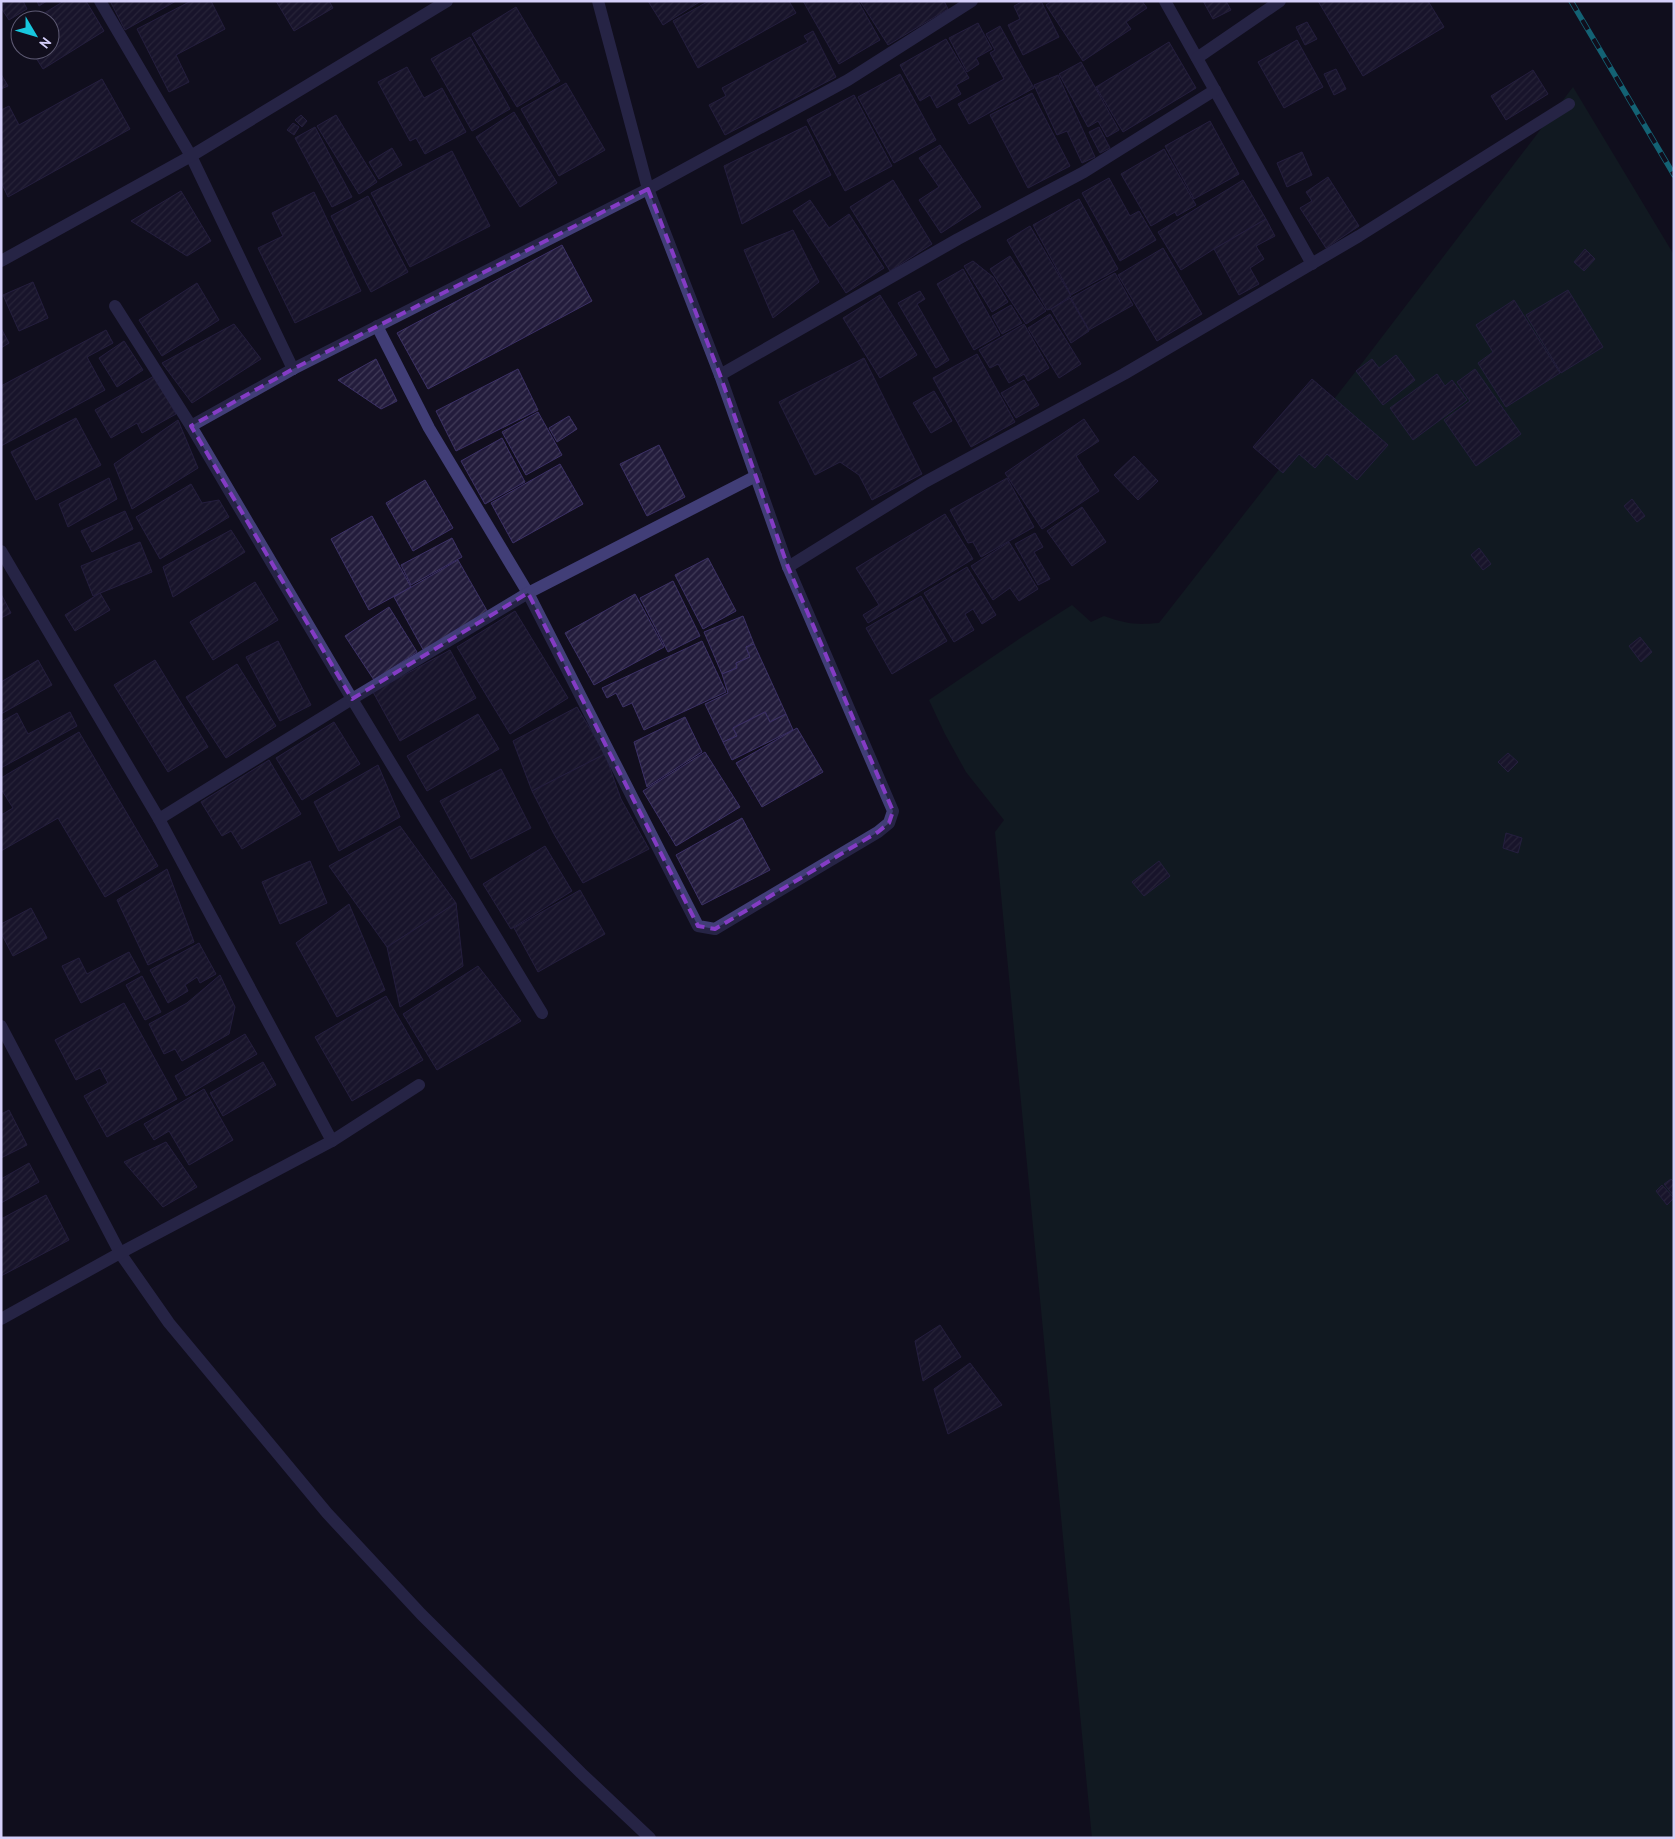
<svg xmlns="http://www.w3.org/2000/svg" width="1675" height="1839" font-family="'PT Sans',sans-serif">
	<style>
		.garden { fill: #122726 }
		.building { fill: url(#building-hatch); stroke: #3c3166 }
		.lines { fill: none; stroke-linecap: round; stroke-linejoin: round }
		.minor { stroke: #413e77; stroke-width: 12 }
		.rail-casing { stroke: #18c7de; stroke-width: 5.5 }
		.rail { stroke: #110e1d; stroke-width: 4; stroke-dasharray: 11; stroke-linecap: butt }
		.marked { fill: none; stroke: #843cc5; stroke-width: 4; stroke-dasharray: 10 6; stroke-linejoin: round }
	</style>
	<defs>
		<pattern id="building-hatch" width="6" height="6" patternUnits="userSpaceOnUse" patternTransform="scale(1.25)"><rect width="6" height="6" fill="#231c3c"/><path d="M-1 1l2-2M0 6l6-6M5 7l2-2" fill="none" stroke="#423c59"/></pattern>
	</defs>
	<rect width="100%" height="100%" fill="#110e1d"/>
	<path class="garden" d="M 1573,87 L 1674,255 L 1674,1838 L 1092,1838 L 995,832 L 1004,820 L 966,772 L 945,734 L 929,700 L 1022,637 L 1072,605 L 1091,622 L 1104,616 C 1127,624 1135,625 1159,623 L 1356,371 Z"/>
	<g class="building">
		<path d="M 1,1 L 23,1 L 27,9 L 9,20 L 1,8 Z"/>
		<path d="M 37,1 L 47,1 L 39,6 Z"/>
		<path d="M 64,1 L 86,1 L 104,31 L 43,69 L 31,50 L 50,50 L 50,20 L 33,20 Z"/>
		<path d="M 110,1 L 176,1 L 125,30 Z"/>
		<path d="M 191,1 L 211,1 L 225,29 L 176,55 L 189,82 L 169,92 L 137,29 Z"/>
		<path d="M 276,1 L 329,1 L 333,8 L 294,31 Z"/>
		<path d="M 648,1 L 701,1 L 663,25 Z"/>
		<path d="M 709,1 L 789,1 L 796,13 L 698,68 L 673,21 Z"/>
		<path d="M 803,1 L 858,1 L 880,40 L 839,64 Z"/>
		<path d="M 860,1 L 944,1 L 948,9 L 888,45 Z"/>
		<path d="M 1023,1 L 1041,1 L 1059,37 L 1023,55 L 1008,25 L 1020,19 L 1014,6 Z"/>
		<path d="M 1052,1 L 1142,1 L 1147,8 L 1126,22 L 1131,29 L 1083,61 L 1046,5 Z"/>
		<path d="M 1203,1 L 1226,1 L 1231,10 L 1213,19 Z"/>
		<path d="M 1318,1 L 1428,1 L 1444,27 L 1363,76 Z"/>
		<path d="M 516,7 L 560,81 L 517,107 L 472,34 Z"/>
		<path d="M 1307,22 L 1317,39 L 1305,45 L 1296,27 Z"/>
		<path d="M 978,23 L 992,49 L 976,58 L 979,64 L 967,72 L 949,38 Z"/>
		<path d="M 1000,26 L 1034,88 L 969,124 L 958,104 L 1004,79 L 990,53 L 995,50 L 986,34 Z"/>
		<path d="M 813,31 L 836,77 L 725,135 L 709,105 L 726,96 L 722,88 L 808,42 L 804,36 Z"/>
		<path d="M 470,37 L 510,109 L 472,131 L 431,59 Z"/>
		<path d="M 946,39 L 969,78 L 956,85 L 961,94 L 937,108 L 930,95 L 920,101 L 900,65 Z"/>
		<path d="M 1297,40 L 1323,87 L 1284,108 L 1258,62 Z"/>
		<path d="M 1169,42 L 1196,88 L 1123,132 L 1096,87 Z"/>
		<path d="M 1081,62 L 1119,130 L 1107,137 L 1098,121 L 1088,127 L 1059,74 Z"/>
		<path d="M 407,67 L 424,98 L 442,88 L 466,132 L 425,154 L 416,138 L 410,141 L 378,82 Z"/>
		<path d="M 1336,69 L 1346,89 L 1334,95 L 1324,74 Z"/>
		<path d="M 1533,70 L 1548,94 L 1506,120 L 1491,96 Z"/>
		<path d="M 1,74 L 8,86 L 1,89 Z"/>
		<path d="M 900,74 L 936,140 L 894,163 L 858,97 Z"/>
		<path d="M 1058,75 L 1095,157 L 1082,163 L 1067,131 L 1057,135 L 1034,85 Z"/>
		<path d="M 102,79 L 130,129 L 8,197 L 1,182 L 1,110 L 9,106 L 19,125 Z"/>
		<path d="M 566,83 L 605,150 L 559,176 L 521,109 Z"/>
		<path d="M 1032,93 L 1070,166 L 1028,188 L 990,115 Z"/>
		<path d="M 854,95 L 892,166 L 845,191 L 807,120 Z"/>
		<path d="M 514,112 L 557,183 L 520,207 L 476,137 Z"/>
		<path d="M 301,115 L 307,121 L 302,127 L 295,120 Z"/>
		<path d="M 336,115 L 377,182 L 359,194 L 317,126 Z"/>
		<path d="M 1210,121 L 1239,174 L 1194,199 L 1165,146 Z"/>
		<path d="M 293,123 L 299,127 L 294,135 L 287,130 Z"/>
		<path d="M 806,126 L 831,175 L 742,224 L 724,166 Z"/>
		<path d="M 315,127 L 352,197 L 332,207 L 295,138 Z"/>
		<path d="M 1099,127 L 1110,148 L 1100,153 L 1089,132 Z"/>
		<path d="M 940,145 L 981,207 L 941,233 L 919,200 L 939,187 L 919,158 Z"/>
		<path d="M 392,148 L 402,165 L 379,179 L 369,162 Z"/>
		<path d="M 1164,149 L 1196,205 L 1177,216 L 1175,212 L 1151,226 L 1121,174 Z"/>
		<path d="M 452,151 L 490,226 L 410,267 L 371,193 Z"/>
		<path d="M 1302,152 L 1312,175 L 1287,187 L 1277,163 Z"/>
		<path d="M 1328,177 L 1359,226 L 1326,248 L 1300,208 L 1312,201 L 1306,192 Z"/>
		<path d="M 1109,178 L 1130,216 L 1139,211 L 1156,240 L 1120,261 L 1082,193 Z"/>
		<path d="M 893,180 L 932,244 L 890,271 L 850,207 Z"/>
		<path d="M 1243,180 L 1266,219 L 1214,249 L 1181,270 L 1158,232 Z"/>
		<path d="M 181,191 L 211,241 L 187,256 L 131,221 Z"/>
		<path d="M 314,192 L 361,291 L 295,323 L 258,248 L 283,236 L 272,213 Z"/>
		<path d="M 368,196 L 408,272 L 371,292 L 331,216 Z"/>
		<path d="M 1079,199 L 1118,269 L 1071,295 L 1033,225 Z"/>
		<path d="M 810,200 L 829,228 L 849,214 L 884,268 L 846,293 L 793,211 Z"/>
		<path d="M 1266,219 L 1275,236 L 1256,246 L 1264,259 L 1250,268 L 1259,284 L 1239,295 L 1214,249 Z"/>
		<path d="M 1030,226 L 1071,296 L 1051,309 L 1047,310 L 1007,240 Z"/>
		<path d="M 793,230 L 819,282 L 773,318 L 744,250 Z"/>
		<path d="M 562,245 L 592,301 L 428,389 L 397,333 Z"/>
		<path d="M 1163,248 L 1202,314 L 1157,341 L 1118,275 Z"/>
		<path d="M 1585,249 L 1595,259 L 1584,271 L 1574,262 Z"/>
		<path d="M 1010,256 L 1046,311 L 1026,324 L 990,269 Z"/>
		<path d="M 973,261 L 993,277 L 1008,302 L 992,312 L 964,266 Z"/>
		<path d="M 963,269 L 1000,335 L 974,350 L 937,284 Z"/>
		<path d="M 1115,273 L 1133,305 L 1089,330 L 1071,298 Z"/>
		<path d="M 33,282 L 48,318 L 19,331 L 3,295 Z"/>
		<path d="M 197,283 L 219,320 L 162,356 L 139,320 Z"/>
		<path d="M 1568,290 L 1603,347 L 1561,373 L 1526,315 Z"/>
		<path d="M 920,291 L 925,299 L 917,304 L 949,360 L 936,368 L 898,303 Z"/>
		<path d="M 880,295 L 917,355 L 880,378 L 843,318 Z"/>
		<path d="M 1070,298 L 1089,331 L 1071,343 L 1051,309 Z"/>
		<path d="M 1514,300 L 1560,373 L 1506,407 L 1478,363 L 1493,352 L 1476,325 Z"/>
		<path d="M 1011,305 L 1022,323 L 1002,334 L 992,316 Z"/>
		<path d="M 1050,314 L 1081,364 L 1059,378 L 1028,328 Z"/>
		<path d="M 234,324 L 261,359 L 192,403 L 162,363 Z"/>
		<path d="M 1024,324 L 1049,368 L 1028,381 L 1024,374 L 1009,383 L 998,364 L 990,368 L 979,350 Z"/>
		<path d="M 1,328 L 9,343 L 1,348 Z"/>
		<path d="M 106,330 L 113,343 L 87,357 L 105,390 L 1,446 L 1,386 Z"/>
		<path d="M 124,341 L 143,370 L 117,387 L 99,358 Z"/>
		<path d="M 977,354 L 1015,422 L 971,447 L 933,378 Z"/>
		<path d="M 1396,355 L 1415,380 L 1383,405 L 1356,371 L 1372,359 L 1379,368 Z"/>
		<path d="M 864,358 L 922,474 L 872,500 L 859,475 L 840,462 L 815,475 L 779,402 Z"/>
		<path d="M 376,359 L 397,401 L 381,409 L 338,380 Z"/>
		<path d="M 518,369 L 538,410 L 456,451 L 436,411 Z"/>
		<path d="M 1475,369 L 1521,434 L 1476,466 L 1444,420 L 1470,401 L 1457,382 Z"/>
		<path d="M 1437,374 L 1445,386 L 1452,380 L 1467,400 L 1413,440 L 1390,408 Z"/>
		<path d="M 154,376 L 176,414 L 142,433 L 137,423 L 111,438 L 95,410 Z"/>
		<path d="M 1312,379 L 1388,445 L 1357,480 L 1327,454 L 1315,468 L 1299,454 L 1283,473 L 1253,447 Z"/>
		<path d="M 1024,380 L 1039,405 L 1016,418 L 1001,393 Z"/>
		<path d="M 934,391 L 952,421 L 931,433 L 913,403 Z"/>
		<path d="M 538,412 L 562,455 L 526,475 L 502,432 Z"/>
		<path d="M 569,416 L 577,429 L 557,442 L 549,428 Z"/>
		<path d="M 76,418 L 101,465 L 36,500 L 11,452 Z"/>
		<path d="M 1084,419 L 1099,441 L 1076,456 L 1099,491 L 1042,529 L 1005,473 Z"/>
		<path d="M 178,420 L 198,468 L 132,509 L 114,464 Z"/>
		<path d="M 502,438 L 525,482 L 485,504 L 461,461 Z"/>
		<path d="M 659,445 L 685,497 L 647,516 L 620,464 Z"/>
		<path d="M 1134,456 L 1158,481 L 1138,500 L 1114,475 Z"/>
		<path d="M 560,464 L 583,504 L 513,543 L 491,503 Z"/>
		<path d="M 109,478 L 117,499 L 68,527 L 59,504 Z"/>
		<path d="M 1007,478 L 1034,527 L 981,557 L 973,542 L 968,543 L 950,510 Z"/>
		<path d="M 425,480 L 453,528 L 413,551 L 386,503 Z"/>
		<path d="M 191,484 L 202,503 L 219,500 L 229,517 L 160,559 L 136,517 Z"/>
		<path d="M 1632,499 L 1645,516 L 1637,522 L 1624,506 Z"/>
		<path d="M 1082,507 L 1106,542 L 1072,566 L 1047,531 Z"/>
		<path d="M 125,511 L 133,529 L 92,552 L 81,531 Z"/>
		<path d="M 945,514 L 973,559 L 868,623 L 863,615 L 879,605 L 856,568 Z"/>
		<path d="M 372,516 L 411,587 L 369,610 L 331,539 Z"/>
		<path d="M 231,530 L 245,552 L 173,597 L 163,567 Z"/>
		<path d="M 1035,533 L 1043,547 L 1034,552 L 1050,579 L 1038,585 L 1015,544 Z"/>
		<path d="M 452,538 L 462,557 L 411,585 L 401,565 Z"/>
		<path d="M 140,542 L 152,572 L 93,596 L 81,566 Z"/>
		<path d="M 1009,542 L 1038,589 L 1019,601 L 1010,588 L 993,600 L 971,566 Z"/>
		<path d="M 1479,548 L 1491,564 L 1483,570 L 1471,555 Z"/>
		<path d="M 708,558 L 736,611 L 703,629 L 675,575 Z"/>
		<path d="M 458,560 L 490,616 L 425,653 L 394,597 Z"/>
		<path d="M 967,567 L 996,615 L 982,624 L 973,609 L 965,614 L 974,630 L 954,642 L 924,593 Z"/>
		<path d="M 673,581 L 700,636 L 668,652 L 640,598 Z"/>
		<path d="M 255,582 L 278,620 L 213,660 L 190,622 Z"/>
		<path d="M 100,593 L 110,610 L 75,631 L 65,615 Z"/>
		<path d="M 1,594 L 11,613 L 1,618 Z"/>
		<path d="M 635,594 L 664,647 L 594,685 L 565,633 Z"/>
		<path d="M 921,596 L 947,641 L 892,674 L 866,628 Z"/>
		<path d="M 389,607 L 417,652 L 374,680 L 345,636 Z"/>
		<path d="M 515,611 L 568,698 L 510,734 L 457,647 Z"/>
		<path d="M 743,616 L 754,644 L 746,647 L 750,657 L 736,663 L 737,668 L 722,674 L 704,632 Z"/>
		<path d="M 1640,637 L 1652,652 L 1641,662 L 1629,646 Z"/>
		<path d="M 278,641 L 311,705 L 280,721 L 246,657 Z"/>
		<path d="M 702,641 L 726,692 L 644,730 L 632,703 L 623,707 L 616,693 L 607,698 L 602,688 Z"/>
		<path d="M 754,644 L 786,714 L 770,722 L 765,712 L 733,728 L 737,736 L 723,742 L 705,704 L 728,693 L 722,674 L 737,668 L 736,663 L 750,657 L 746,647 Z"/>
		<path d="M 450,650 L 476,698 L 400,741 L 373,692 Z"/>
		<path d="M 38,660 L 52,685 L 1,714 L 1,682 Z"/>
		<path d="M 155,660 L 208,747 L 168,772 L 114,685 Z"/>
		<path d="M 237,664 L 276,726 L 226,758 L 186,697 Z"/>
		<path d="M 577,707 L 605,754 L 532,791 L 513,741 Z"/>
		<path d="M 70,712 L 77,726 L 1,768 L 1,747 L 3,746 L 1,744 L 1,722 L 17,713 L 28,734 Z"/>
		<path d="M 765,712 L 770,722 L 786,714 L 793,730 L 732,760 L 723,742 L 737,736 L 733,728 Z"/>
		<path d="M 478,714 L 499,749 L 427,791 L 407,756 Z"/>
		<path d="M 685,717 L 702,752 L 647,787 L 634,742 Z"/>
		<path d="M 334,722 L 360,764 L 302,800 L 276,758 Z"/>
		<path d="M 797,728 L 823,772 L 762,807 L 736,763 Z"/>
		<path d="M 79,732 L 158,866 L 105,897 L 58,818 L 1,851 L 1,815 L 13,808 L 1,789 L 1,778 Z"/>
		<path d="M 705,752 L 740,807 L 676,846 L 643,791 Z"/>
		<path d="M 1508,753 L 1518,762 L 1508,772 L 1498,762 Z"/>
		<path d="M 605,754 L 621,799 L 649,849 L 583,883 L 554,834 L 532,791 Z"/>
		<path d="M 269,760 L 301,814 L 242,849 L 231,831 L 222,836 L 201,802 Z"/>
		<path d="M 378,765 L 400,817 L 339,851 L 314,802 Z"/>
		<path d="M 501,769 L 531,828 L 471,859 L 440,801 Z"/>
		<path d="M 742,818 L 770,870 L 702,905 L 676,855 Z"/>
		<path d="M 400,826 L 456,903 L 387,947 L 329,866 Z"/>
		<path d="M 1506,833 L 1522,838 L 1518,853 L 1503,848 Z"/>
		<path d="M 545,846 L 572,891 L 511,929 L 483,884 Z"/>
		<path d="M 310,861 L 327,903 L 280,924 L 262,882 Z"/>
		<path d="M 1159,861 L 1170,876 L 1144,896 L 1132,882 Z"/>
		<path d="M 167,869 L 194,942 L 148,965 L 117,900 Z"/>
		<path d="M 580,890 L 605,934 L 538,972 L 514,928 Z"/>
		<path d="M 456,903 L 463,966 L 400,1007 L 387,947 Z"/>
		<path d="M 349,904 L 385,990 L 337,1017 L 296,943 Z"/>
		<path d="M 31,908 L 47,938 L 13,956 L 1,933 L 1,924 Z"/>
		<path d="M 199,943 L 216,974 L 200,983 L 197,977 L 185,985 L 188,991 L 168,1003 L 150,970 Z"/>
		<path d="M 129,952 L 140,972 L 81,1003 L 62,966 L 79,958 L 87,974 Z"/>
		<path d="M 478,966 L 521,1021 L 437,1070 L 403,1014 Z"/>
		<path d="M 220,975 L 235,1007 L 229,1034 L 182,1061 L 175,1049 L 164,1054 L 149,1024 L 187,1003 Z"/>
		<path d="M 142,976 L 161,1012 L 145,1020 L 126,985 Z"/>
		<path d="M 386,996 L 423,1060 L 352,1101 L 315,1037 Z"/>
		<path d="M 124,1003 L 177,1099 L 107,1137 L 84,1096 L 108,1083 L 100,1068 L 76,1080 L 55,1040 Z"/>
		<path d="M 245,1034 L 257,1054 L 186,1096 L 175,1076 Z"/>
		<path d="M 263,1062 L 276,1085 L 223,1116 L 210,1093 Z"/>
		<path d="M 204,1089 L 233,1140 L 189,1165 L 169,1131 L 154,1140 L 144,1124 Z"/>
		<path d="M 9,1110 L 27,1145 L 1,1158 L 1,1114 Z"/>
		<path d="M 166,1142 L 197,1187 L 163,1207 L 124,1162 Z"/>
		<path d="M 29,1163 L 39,1182 L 1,1203 L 1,1179 Z"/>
		<path d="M 1671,1179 L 1674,1182 L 1674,1196 L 1664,1184 Z"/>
		<path d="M 1662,1185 L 1674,1198 L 1667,1205 L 1656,1191 Z"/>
		<path d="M 46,1195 L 69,1240 L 1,1276 L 1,1219 Z"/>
		<path d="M 940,1325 L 961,1357 L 923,1381 L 915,1341 Z"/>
		<path d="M 970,1363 L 1002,1405 L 948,1434 L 934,1389 Z"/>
	</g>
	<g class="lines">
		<g class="minor">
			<path d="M 100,1 L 191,156 L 293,369"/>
			<path d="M 1165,1 L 1312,264"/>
			<path d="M 1197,58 L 1280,1"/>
			<path d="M 1,261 L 191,156 L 447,1"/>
			<path d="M 115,306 L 191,426"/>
			<path d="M 377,326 L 429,428 L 528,593 L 698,926 L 715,929 L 878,832 L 889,823 L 893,811 L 788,567 L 720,375 L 648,189 L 598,1"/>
			<path d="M 720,375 L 958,239 L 1084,172 L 1215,90"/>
			<path d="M 1,551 L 159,819 L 332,1141"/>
			<path d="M 788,567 L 925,482 L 1124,374 L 1359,236 L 1569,104"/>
			<path d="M 159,819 L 352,699 L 528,593 L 756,476"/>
			<path d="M 542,1013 L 352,699 L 191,426 L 293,369 L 648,189 L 848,80 L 972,1"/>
			<path d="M 1,1026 L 120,1253 L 169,1323 L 327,1513 L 421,1614 L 581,1773 L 650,1838"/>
			<path d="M 1,1319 L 120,1253 L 332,1141 L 419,1085"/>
		</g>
		<defs>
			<path id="rail" d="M 1571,1 L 1674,175"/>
		</defs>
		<use href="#rail" class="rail-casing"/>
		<use href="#rail" class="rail"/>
	</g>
	<path d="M0 0H1675V1839H0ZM 648,189 L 720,375 L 788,567 L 893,811 L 889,823 L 878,832 L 715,929 L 698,926 L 528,593 L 352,699 L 191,426 L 293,369 Z" fill="#110e1d" fill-opacity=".55" fill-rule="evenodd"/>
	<path class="marked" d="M 648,189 L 720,375 L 788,567 L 893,811 L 889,823 L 878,832 L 715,929 L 698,926 L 528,593 L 352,699 L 191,426 L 293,369 Z"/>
	<rect width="1675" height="1839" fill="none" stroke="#d5cffa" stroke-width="5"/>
	<g transform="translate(35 35) rotate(128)"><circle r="24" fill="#110e1d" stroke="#5f5b75"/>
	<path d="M0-4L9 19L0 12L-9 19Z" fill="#18c7de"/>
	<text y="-8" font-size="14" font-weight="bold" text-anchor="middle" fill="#d5cffa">N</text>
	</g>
</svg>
